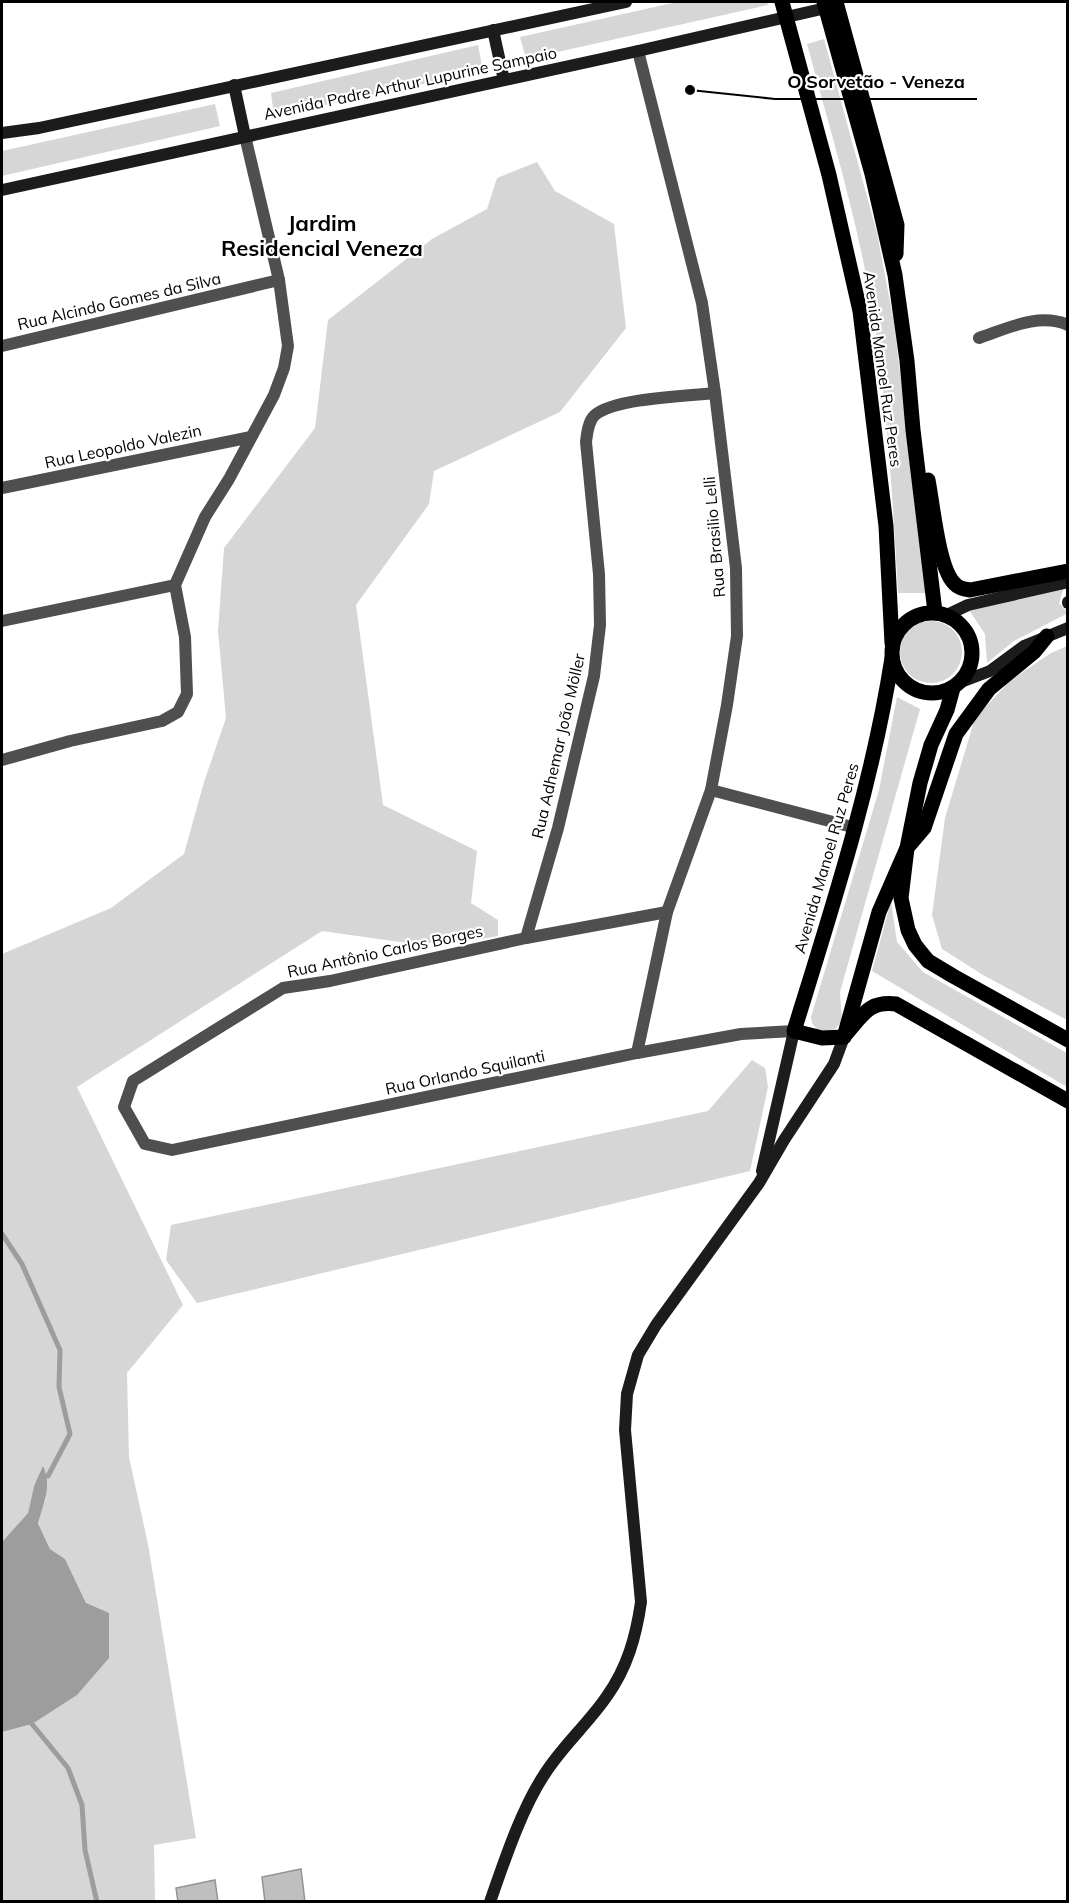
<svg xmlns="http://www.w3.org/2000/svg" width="1069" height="1903" font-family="Mulish,sans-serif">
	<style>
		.green { fill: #d6d6d6 }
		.water { fill: #9d9d9d }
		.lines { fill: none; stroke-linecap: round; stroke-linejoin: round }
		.stream { stroke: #9d9d9d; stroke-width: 5 }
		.building { fill: #bfbfbf; stroke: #939393; stroke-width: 1.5 }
		.minor { stroke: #4f4f4f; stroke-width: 12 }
		.secondary { stroke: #1c1c1c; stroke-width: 12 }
		.primary { stroke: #000; stroke-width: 15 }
		.labels { text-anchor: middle; stroke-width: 4.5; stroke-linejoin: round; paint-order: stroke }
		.street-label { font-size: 16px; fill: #000; stroke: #fff }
		.district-label { font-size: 22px; font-weight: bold; fill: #000; stroke: #fff }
		.leader { fill: none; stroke: #000; stroke-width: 2 }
		.callout-dot { fill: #000; stroke: #fff; stroke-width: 2 }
		.callout-label { font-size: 18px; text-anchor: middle; font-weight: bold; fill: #000; stroke: #fff; stroke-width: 4.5; stroke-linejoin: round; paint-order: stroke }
	</style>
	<rect width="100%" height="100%" fill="#fff"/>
	<g class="green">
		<path d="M 677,2 L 767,2 L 768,5 L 526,59 L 520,37 Z"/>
		<path d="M 824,39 L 877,233 L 894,323 L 927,593 L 898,593 C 893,504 888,415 875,326 C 861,231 832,137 807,44 Z"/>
		<path d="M 478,45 L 483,71 L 274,116 L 271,93 Z"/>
		<path d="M 215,104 L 220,126 L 2,176 L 2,151 Z"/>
		<path d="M 537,162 L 555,191 L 614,224 L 626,328 L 560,412 L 434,471 L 429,504 L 356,605 L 383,805 L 477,851 L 471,903 L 498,920 L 498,936 L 458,943 L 407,943 L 322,931 L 77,1087 L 183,1305 L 127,1373 L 129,1457 L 148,1544 L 196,1838 L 154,1845 L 155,1901 L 2,1901 L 2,1732 L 32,1724 L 86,1603 L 65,1559 L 50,1549 L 38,1522 L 46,1498 L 34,1486 L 28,1513 L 2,1542 L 2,954 L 111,908 L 184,854 L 204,782 L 226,718 L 218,631 L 224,548 L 315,428 L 328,320 L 432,239 L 487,209 L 497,178 Z"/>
		<path d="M 1064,587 L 1059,603 L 1068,613 L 1014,641 L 987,663 L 985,634 L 969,610 Z"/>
		<circle cx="931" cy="652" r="31"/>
		<path d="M 1067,646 L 1067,1020 L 983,975 L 942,949 L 932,915 L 945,818 L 975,718 L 1011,680 L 1051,653 Z"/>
		<path d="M 897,697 L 920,709 L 840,992 L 842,1021 L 835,1029 L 819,1032 L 812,1023 L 811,1017 L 879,790 Z"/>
		<path d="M 891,901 L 897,942 L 923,972 L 1067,1053 L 1067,1087 L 872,971 Z"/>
		<path d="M 752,1060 L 765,1068 L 768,1087 L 750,1171 L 197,1303 L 166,1260 L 171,1225 L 708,1111 Z"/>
	</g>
	<path class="water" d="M 43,1466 C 52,1485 44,1503 38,1523 L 50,1549 L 65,1559 L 86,1603 L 109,1613 L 109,1658 L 77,1695 L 32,1724 L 2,1732 L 2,1542 L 28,1513 L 34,1486 Z"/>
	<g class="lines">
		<g class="stream">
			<path d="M 2,1234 L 22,1264 L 60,1350 L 59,1387 L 70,1434 L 48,1476"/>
			<path d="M 32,1724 L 68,1768 L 82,1805 L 85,1850 L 97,1902"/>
		</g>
	</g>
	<g class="building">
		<path d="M 301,1869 L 305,1902 L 265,1902 L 262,1877 Z"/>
		<path d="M 215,1880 L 218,1902 L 178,1902 L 176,1888 Z"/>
	</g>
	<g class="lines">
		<g class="minor">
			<path d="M 979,338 C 1006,329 1039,312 1068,325"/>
			<path d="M 2,346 L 279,280"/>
			<path d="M 2,488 L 251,437"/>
			<path d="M 2,621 L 175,585"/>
			<path d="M 2,760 L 70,741 L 162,721 L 178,712 L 187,694 L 185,637 L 175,585 L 205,517 L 229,479 L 274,395 L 284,368 L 288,346 L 279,280 L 245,136"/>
			<path d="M 711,790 L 856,828"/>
			<path d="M 667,912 L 526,938 L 330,981 L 283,988 L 133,1081 L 124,1107 L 145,1144 L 172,1150 L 637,1053 L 741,1034 L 794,1031"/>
			<path d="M 526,938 L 558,828 L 594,676 L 600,625 L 599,574 L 586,442 C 587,434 588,421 595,415 C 615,398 687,396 715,393"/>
			<path d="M 637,1053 L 667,912 L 711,790 L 727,705 L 737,636 L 736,568 L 715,393 L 702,303 L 638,51"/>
		</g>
		<g class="secondary">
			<path d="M 493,30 L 504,80"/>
			<path d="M 234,85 L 245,136"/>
			<path d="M 2,133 L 39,128 L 626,2"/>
			<path d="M 2,190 L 638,51 L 826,8"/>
			<path d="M 1068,602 L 1068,603"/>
			<path d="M 947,615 L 968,605 L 1068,582"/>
			<path d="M 961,682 L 990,671 L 1024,646 L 1068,628"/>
			<path d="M 762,1171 L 794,1031"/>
			<path d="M 490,1902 C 504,1862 521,1810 544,1775 C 562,1746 588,1724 607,1696 C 627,1668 636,1637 641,1602 L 625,1430 L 627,1394 L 638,1355 L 656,1325 L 759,1183 L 784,1140 L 834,1064 L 844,1037"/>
		</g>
		<g class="primary">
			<path d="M 782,2 L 829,175 L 860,311 L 886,526 L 892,643"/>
			<path d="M 824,2 L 872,174 L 895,275 L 907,361 L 913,430 L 935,612"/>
			<path d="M 836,2 L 897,225 L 896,254"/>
			<path d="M 928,480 C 933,505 938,564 953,582 C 958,588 963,589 970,590 L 1068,571"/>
			<circle cx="932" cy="653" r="40"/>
			<path d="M 1047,636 L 1034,652 L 989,689 L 956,734 L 924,828 L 907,848 L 901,898 L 908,930 L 915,945 L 928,961 L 953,976 L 1068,1040"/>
			<path d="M 846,1034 C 863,1015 868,1001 896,1004 L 1068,1101"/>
			<path d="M 844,1037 L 822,1038 L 794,1031 C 832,908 872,786 892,658"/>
			<path d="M 844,1037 L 879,912 L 907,848 L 920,783 L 931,745 L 947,710 L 953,688"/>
		</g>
	</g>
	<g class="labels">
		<g class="street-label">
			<text transform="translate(410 83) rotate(-12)" y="6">Avenida Padre Arthur Lupurine Sampaio</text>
			<text transform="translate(119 301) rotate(-13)" y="6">Rua Alcindo Gomes da Silva</text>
			<text transform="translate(883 369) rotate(82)" y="6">Avenida Manoel Ruz Peres</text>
			<text transform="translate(123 446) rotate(-12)" y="6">Rua Leopoldo Valezin</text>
			<text transform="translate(714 537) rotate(-95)" y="6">Rua Brasilio Lelli</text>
			<text transform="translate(558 746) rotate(-77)" y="6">Rua Adhemar João Möller</text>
			<text transform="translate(826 858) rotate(-74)" y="6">Avenida Manoel Ruz Peres</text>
			<text transform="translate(385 951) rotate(-12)" y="6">Rua Antônio Carlos Borges</text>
			<text transform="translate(465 1072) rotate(-12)" y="6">Rua Orlando Squilanti</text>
		</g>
		<g class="district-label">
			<text x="322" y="231">Jardim<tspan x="322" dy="25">Residencial Veneza</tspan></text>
		</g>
	</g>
	<path class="leader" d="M690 90L775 99H977"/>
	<circle class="callout-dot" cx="690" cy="90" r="6"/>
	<g class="callout-label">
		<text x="876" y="88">O Sorvetão - Veneza</text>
	</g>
	<rect width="1069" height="1903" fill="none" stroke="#000000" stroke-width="6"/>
</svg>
